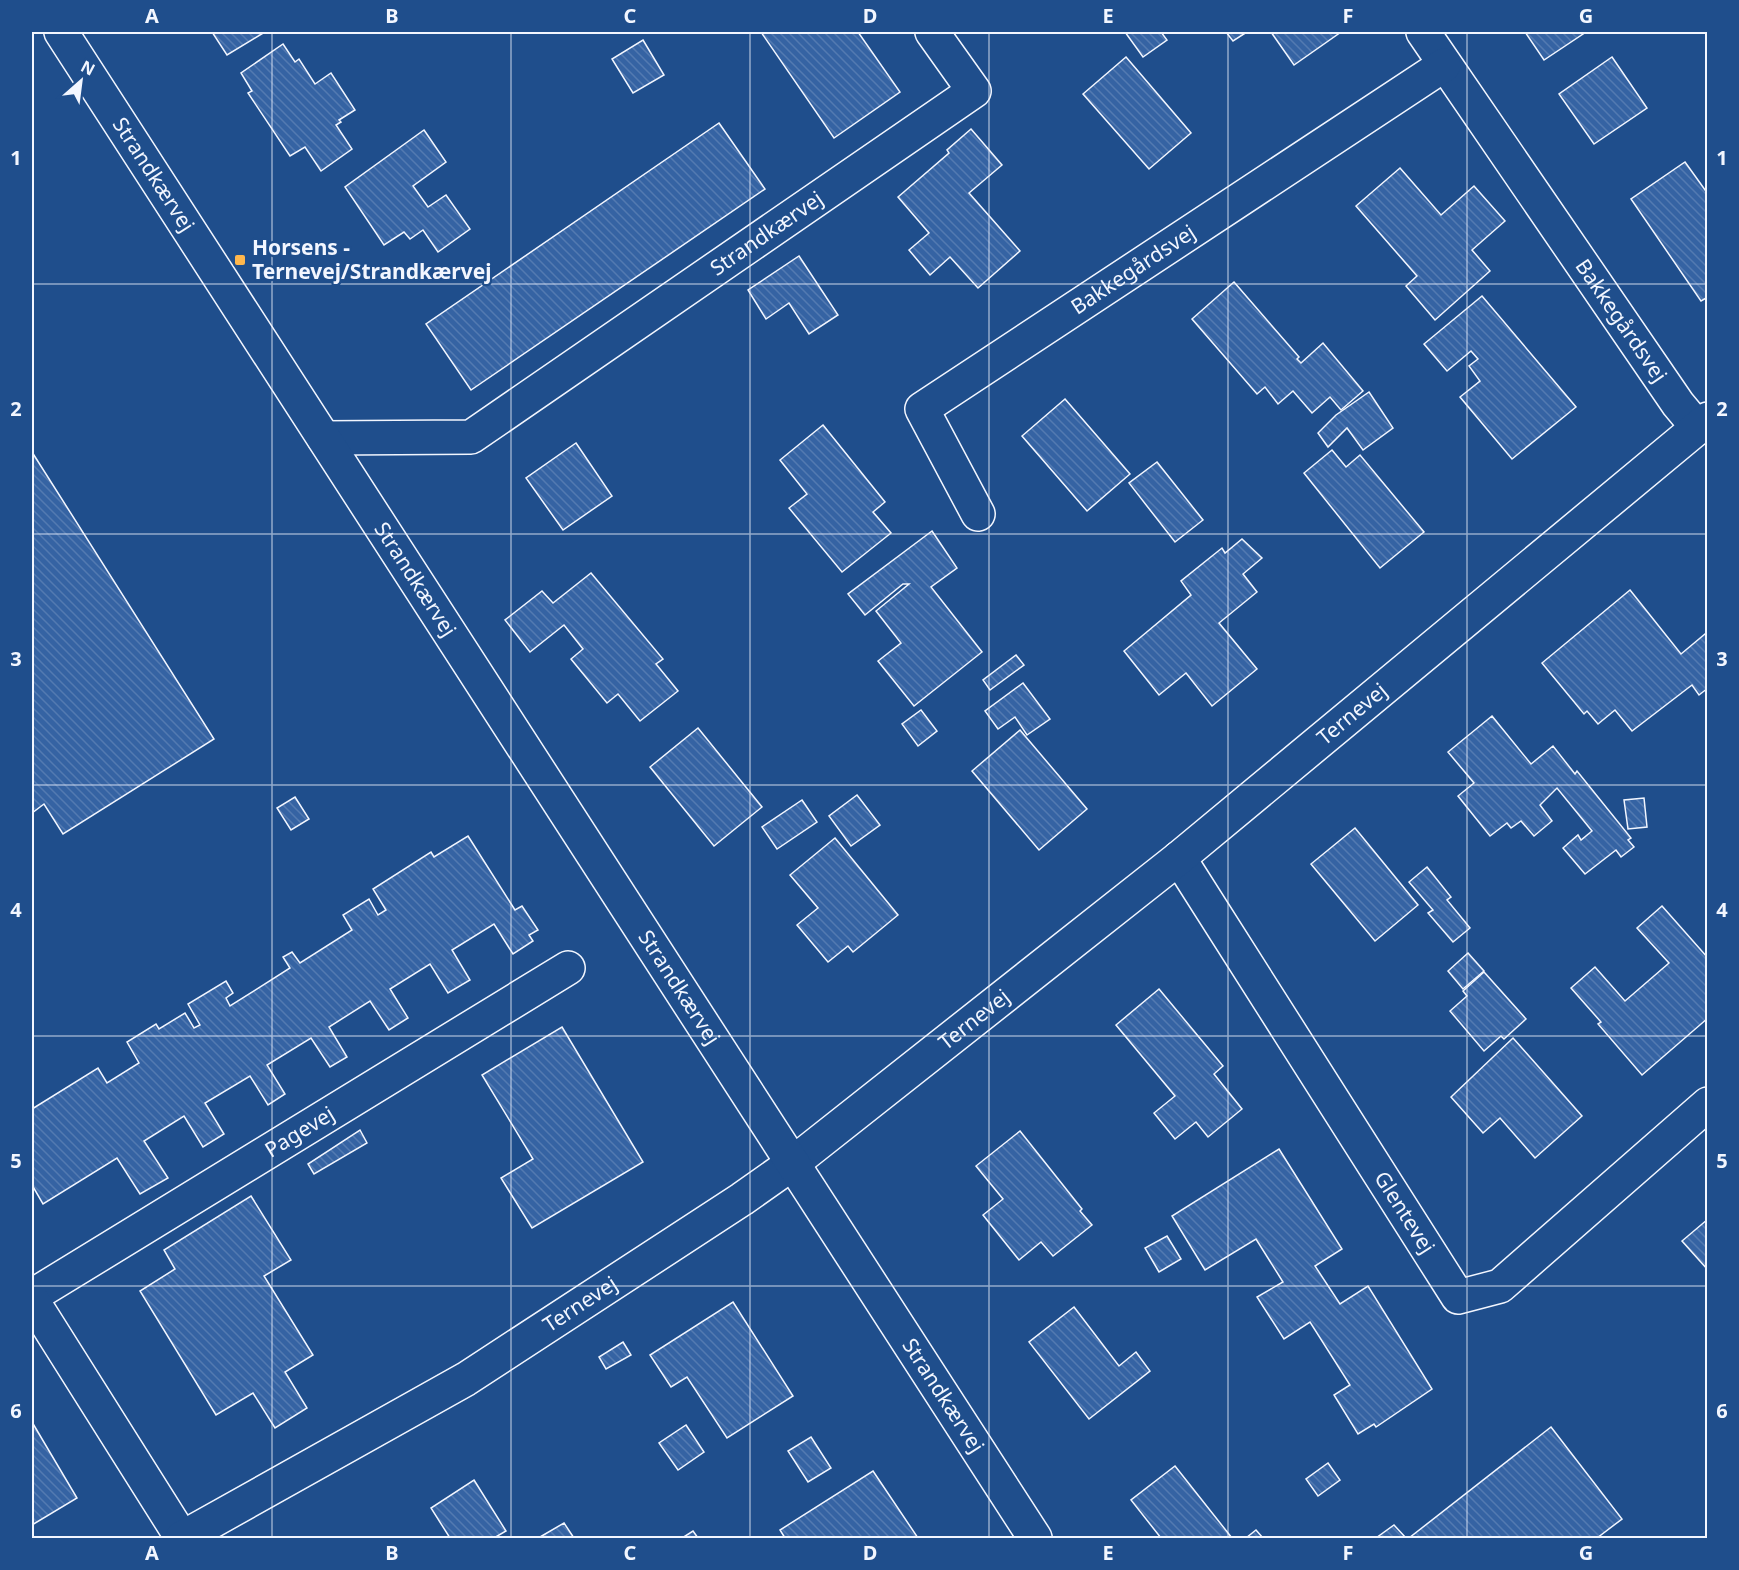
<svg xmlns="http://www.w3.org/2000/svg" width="1739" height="1570" font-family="'Noto Sans',sans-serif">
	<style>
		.building { fill: url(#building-back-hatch); stroke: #f2f6ff; stroke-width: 1.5 }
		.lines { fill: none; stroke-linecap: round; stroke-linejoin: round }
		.minor-casing { stroke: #f2f6ff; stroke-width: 36 }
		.tertiary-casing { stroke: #f2f6ff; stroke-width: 36 }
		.secondary-casing { stroke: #f2f6ff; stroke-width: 36 }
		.minor { stroke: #1f4e8c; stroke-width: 33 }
		.tertiary { stroke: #1f4e8c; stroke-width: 33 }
		.secondary { stroke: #1f4e8c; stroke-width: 33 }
		.grid { fill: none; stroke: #f2f6ff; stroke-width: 1.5; stroke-opacity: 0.55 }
		.poi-dot { fill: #ffb74d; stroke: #1f4e8c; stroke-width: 2 }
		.labels { text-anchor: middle; stroke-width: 4.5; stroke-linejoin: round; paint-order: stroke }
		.street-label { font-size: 21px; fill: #f2f6ff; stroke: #1f4e8c }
		.poi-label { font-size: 21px; font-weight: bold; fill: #f2f6ff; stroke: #1f4e8c; text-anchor: start }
		.neatline { fill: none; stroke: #f2f6ff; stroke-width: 2 }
		.grid-label { font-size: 20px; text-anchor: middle; font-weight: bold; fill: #f2f6ff }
	</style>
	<defs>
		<pattern id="building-back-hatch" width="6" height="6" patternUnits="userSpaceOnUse" patternTransform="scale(1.5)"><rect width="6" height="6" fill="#3563a3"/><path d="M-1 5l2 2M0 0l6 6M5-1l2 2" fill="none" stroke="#537ab1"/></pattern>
	</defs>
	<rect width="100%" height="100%" fill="#1f4e8c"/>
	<g class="building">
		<path d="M 212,32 L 265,32 L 227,55 Z"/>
		<path d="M 761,32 L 858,32 L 900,92 L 834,138 Z"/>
		<path d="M 1125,32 L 1161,32 L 1167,40 L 1143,57 Z"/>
		<path d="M 1226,32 L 1247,32 L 1233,41 Z"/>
		<path d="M 1271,32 L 1341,32 L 1294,65 Z"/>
		<path d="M 1525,32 L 1586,32 L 1544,60 Z"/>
		<path d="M 643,40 L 664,75 L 633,93 L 612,59 Z"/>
		<path d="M 283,44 L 295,62 L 299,59 L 315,84 L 331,73 L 355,110 L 339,120 L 341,122 L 336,125 L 352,149 L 321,171 L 305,147 L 290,156 L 248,93 L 252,91 L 241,73 Z"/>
		<path d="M 1126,57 L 1191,133 L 1149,169 L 1083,94 Z"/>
		<path d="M 1612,57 L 1647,108 L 1594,144 L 1559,94 Z"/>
		<path d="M 719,123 L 765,189 L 471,390 L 426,324 Z"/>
		<path d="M 971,129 L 1002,165 L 969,193 L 1020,251 L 978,288 L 950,257 L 930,275 L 909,250 L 929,233 L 898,197 L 949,153 L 947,150 Z"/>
		<path d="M 424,130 L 446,162 L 413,186 L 428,207 L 446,195 L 470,229 L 438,252 L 423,230 L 410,239 L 404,232 L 384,245 L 345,187 Z"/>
		<path d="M 1685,162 L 1708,194 L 1708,297 L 1701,301 L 1631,199 Z"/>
		<path d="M 1400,168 L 1441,215 L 1474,186 L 1505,221 L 1472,250 L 1490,271 L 1435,320 L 1406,286 L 1417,276 L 1356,206 Z"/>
		<path d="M 799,256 L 838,315 L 809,334 L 789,303 L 766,319 L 748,290 Z"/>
		<path d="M 1234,282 L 1299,357 L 1297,359 L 1301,363 L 1323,343 L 1363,391 L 1341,410 L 1330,397 L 1312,413 L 1293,391 L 1278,404 L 1265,387 L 1257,394 L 1192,319 Z"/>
		<path d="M 1482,296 L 1576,407 L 1512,459 L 1460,397 L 1480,381 L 1469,366 L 1478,359 L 1471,351 L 1447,371 L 1424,344 Z"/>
		<path d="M 1369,392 L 1393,428 L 1363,450 L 1347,428 L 1328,447 L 1318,433 L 1336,415 Z"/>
		<path d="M 1065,399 L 1130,474 L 1087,511 L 1022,436 Z"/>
		<path d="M 823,425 L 885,502 L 873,512 L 891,533 L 842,572 L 789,508 L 807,494 L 780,460 Z"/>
		<path d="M 576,443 L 612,496 L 563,530 L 526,478 Z"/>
		<path d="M 1332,450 L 1346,467 L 1360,455 L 1424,532 L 1380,568 L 1304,473 Z"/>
		<path d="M 32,452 L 214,739 L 63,834 L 44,804 L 32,813 Z"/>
		<path d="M 1157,462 L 1203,520 L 1175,542 L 1129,483 Z"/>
		<path d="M 932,531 L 957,568 L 931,587 L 982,652 L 914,706 L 878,661 L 901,643 L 876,611 L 909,584 L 903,584 L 865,615 L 848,594 Z"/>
		<path d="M 1242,539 L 1262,558 L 1243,574 L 1257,592 L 1219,623 L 1257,669 L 1212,706 L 1186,673 L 1159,695 L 1124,651 L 1191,595 L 1181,581 L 1222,548 L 1225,553 Z"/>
		<path d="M 591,573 L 663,659 L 656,664 L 678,691 L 640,721 L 618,694 L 607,703 L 571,659 L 583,649 L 564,625 L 530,652 L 505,620 L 542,591 L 553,603 Z"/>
		<path d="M 1630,590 L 1681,654 L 1705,634 L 1708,637 L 1708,688 L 1699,695 L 1692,685 L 1632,731 L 1615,710 L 1598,724 L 1587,711 L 1584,714 L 1542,663 Z"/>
		<path d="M 1016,655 L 1024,665 L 990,690 L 983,680 Z"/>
		<path d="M 1023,683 L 1050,719 L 1027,735 L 1015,717 L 998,729 L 985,711 Z"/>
		<path d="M 921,710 L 937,731 L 918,746 L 902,724 Z"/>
		<path d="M 1492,716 L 1531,764 L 1553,746 L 1575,774 L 1577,771 L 1631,838 L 1628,840 L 1634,847 L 1621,857 L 1616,850 L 1585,874 L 1563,848 L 1578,835 L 1581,840 L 1592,831 L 1557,788 L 1540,805 L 1552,821 L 1534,836 L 1521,821 L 1511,828 L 1507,823 L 1490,836 L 1458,796 L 1474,783 L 1448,752 Z"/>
		<path d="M 698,728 L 762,807 L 714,846 L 650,767 Z"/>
		<path d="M 1020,730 L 1087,809 L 1039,850 L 972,771 Z"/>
		<path d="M 857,795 L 880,825 L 851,846 L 829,816 Z"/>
		<path d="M 295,797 L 309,819 L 291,830 L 277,808 Z"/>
		<path d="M 1644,798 L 1647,827 L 1628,829 L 1624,800 Z"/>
		<path d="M 802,800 L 817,822 L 777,849 L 762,827 Z"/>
		<path d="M 1355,828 L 1418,905 L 1375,941 L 1311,864 Z"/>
		<path d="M 468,836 L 515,910 L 522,906 L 538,930 L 529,935 L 533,941 L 513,954 L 494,924 L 452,950 L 470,980 L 448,993 L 430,964 L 390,989 L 408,1018 L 389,1030 L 370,1001 L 329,1027 L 347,1057 L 330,1067 L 311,1038 L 267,1065 L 285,1094 L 268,1105 L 250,1076 L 205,1103 L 224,1134 L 203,1147 L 184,1116 L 144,1141 L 168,1178 L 140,1194 L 117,1158 L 43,1204 L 32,1185 L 32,1109 L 98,1068 L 107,1083 L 139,1063 L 127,1042 L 156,1024 L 159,1029 L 185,1013 L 194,1028 L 200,1025 L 188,1004 L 226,981 L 233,993 L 226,998 L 230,1006 L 290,968 L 283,957 L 292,952 L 300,963 L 352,930 L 343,915 L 369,899 L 378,915 L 386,910 L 373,889 L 431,852 L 434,857 Z"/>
		<path d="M 835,838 L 898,915 L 853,952 L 848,946 L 828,962 L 797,925 L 818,908 L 790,875 Z"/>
		<path d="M 1427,867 L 1451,897 L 1447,900 L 1470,928 L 1453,942 L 1428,913 L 1433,910 L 1409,882 Z"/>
		<path d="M 1662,906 L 1708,958 L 1708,1018 L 1642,1075 L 1598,1024 L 1601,1022 L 1571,988 L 1595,967 L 1625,1001 L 1669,963 L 1637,928 Z"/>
		<path d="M 1468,953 L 1484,971 L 1463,989 L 1448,971 Z"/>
		<path d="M 1484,972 L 1526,1019 L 1504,1039 L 1501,1036 L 1484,1051 L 1450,1011 L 1467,996 L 1463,991 Z"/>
		<path d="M 1159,989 L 1223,1066 L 1214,1074 L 1242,1109 L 1208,1137 L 1196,1122 L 1175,1139 L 1154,1113 L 1175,1096 L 1116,1025 Z"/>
		<path d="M 562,1027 L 643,1162 L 532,1228 L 501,1178 L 533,1159 L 482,1075 Z"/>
		<path d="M 1513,1038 L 1582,1116 L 1535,1158 L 1500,1118 L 1483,1133 L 1451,1097 Z"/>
		<path d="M 360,1130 L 367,1143 L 314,1174 L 308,1164 Z"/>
		<path d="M 1020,1131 L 1082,1209 L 1080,1211 L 1092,1225 L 1053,1256 L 1041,1242 L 1019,1260 L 983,1215 L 1003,1199 L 976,1166 Z"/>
		<path d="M 1279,1149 L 1342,1249 L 1315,1266 L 1340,1304 L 1368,1286 L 1432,1389 L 1376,1427 L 1374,1424 L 1358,1434 L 1334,1395 L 1350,1385 L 1310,1322 L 1284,1339 L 1257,1297 L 1283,1282 L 1256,1239 L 1205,1270 L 1172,1216 Z"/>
		<path d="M 251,1196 L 291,1260 L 264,1276 L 313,1355 L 285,1372 L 307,1408 L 275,1428 L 253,1393 L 216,1415 L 140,1291 L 175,1269 L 164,1250 Z"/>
		<path d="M 1708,1219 L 1708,1270 L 1682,1241 Z"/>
		<path d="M 1167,1236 L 1181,1259 L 1159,1272 L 1145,1248 Z"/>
		<path d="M 733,1302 L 793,1396 L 727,1438 L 687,1377 L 671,1387 L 650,1355 Z"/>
		<path d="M 1074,1307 L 1119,1366 L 1136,1352 L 1150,1371 L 1089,1419 L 1029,1342 Z"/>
		<path d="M 623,1342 L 631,1355 L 606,1369 L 599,1357 Z"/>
		<path d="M 32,1422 L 77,1498 L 32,1525 Z"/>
		<path d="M 686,1425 L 704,1452 L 678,1470 L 659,1443 Z"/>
		<path d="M 1551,1427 L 1622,1519 L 1597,1538 L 1409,1538 Z"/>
		<path d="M 811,1437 L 831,1468 L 808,1482 L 788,1451 Z"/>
		<path d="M 1328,1463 L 1340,1480 L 1318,1496 L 1306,1479 Z"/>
		<path d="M 1175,1466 L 1232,1538 L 1161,1538 L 1131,1500 Z"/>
		<path d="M 873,1471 L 918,1538 L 785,1538 L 780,1530 Z"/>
		<path d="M 474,1480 L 506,1531 L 494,1538 L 450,1538 L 431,1508 Z"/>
		<path d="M 564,1523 L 574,1538 L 541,1538 L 540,1537 Z"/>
		<path d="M 1394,1525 L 1406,1538 L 1376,1538 Z"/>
		<path d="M 1256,1530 L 1263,1538 L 1246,1538 Z"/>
		<path d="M 693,1531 L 698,1538 L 682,1538 Z"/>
	</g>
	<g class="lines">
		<defs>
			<g id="minor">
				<path id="s1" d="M 1423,32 L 1678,404 L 1698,428"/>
				<path id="s2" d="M 324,438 L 471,437 L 974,91 L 932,32"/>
				<path id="s3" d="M 978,514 L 922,409 L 1444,65"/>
				<path id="s4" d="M 1179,858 L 1458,1297 L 1500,1286 L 1708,1104"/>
				<path id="s5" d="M 793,1163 L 1179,858 L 1708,419"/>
				<path id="s6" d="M 32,1296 L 568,968"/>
				<path d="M 32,1300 L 182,1538"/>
			</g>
			<g id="tertiary">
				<path id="s7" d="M 182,1538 L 466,1379 L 742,1199 L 793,1163"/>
			</g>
			<g id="secondary">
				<path id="s8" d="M 61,32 L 1035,1538"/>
			</g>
		</defs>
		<use href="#minor" class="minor-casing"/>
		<use href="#tertiary" class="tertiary-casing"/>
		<use href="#secondary" class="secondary-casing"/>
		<use href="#minor" class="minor"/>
		<use href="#tertiary" class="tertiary"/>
		<use href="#secondary" class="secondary"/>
	</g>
	<path class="grid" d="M 272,32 L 272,1538M 511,32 L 511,1538M 750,32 L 750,1538M 989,32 L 989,1538M 1228,32 L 1228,1538M 1467,32 L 1467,1538M 32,284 L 1708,284M 32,534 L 1708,534M 32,785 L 1708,785M 32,1036 L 1708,1036M 32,1286 L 1708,1286"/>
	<rect class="poi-dot" x="234" y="254" width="12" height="12" rx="3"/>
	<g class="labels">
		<g class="street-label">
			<text dy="7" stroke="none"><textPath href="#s8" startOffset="170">Strandkærvej</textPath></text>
			<text dy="7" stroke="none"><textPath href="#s2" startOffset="506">Strandkærvej</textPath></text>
			<text dy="7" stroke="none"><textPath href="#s3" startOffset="372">Bakkegårdsvej</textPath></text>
			<text dy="7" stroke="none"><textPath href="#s1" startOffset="350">Bakkegårdsvej</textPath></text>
			<text dy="7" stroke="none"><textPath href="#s8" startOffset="652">Strandkærvej</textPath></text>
			<text dy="7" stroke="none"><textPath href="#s5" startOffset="717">Ternevej</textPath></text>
			<text dy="7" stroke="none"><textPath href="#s8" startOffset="1138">Strandkærvej</textPath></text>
			<text dy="7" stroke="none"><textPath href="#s5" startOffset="231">Ternevej</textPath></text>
			<text dy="7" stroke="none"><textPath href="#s6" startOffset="314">Pagevej</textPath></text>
			<text dy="7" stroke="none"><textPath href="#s4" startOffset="420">Glentevej</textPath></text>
			<text dy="7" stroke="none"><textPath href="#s7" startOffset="462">Ternevej</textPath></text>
			<text dy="7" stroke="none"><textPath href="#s8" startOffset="1624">Strandkærvej</textPath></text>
		</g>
		<g class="poi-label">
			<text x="252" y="255">Horsens -<tspan x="252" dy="24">Ternevej/Strandkærvej</tspan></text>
		</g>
	</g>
	<rect width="1739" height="1570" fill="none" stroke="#1f4e8c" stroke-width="66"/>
	<g transform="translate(81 81) rotate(28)" stroke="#1f4e8c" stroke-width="4.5" paint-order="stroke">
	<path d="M0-4.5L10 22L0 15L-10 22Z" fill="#f2f6ff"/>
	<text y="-9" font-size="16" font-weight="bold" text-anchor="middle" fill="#f2f6ff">N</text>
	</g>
	<rect x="33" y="33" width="1673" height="1504" class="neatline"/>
	<g class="grid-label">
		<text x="152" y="23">A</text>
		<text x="392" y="23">B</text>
		<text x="630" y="23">C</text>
		<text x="870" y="23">D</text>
		<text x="1108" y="23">E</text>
		<text x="1348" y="23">F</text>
		<text x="1586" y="23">G</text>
		<text x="16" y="165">1</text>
		<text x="1722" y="165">1</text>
		<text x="16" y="416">2</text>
		<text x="1722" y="416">2</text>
		<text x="16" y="666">3</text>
		<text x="1722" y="666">3</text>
		<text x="16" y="917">4</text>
		<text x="1722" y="917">4</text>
		<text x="16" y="1168">5</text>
		<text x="1722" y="1168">5</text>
		<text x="16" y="1418">6</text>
		<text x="1722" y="1418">6</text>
		<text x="152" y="1560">A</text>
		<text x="392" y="1560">B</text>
		<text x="630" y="1560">C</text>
		<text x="870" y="1560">D</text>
		<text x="1108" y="1560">E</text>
		<text x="1348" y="1560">F</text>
		<text x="1586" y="1560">G</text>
	</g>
</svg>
